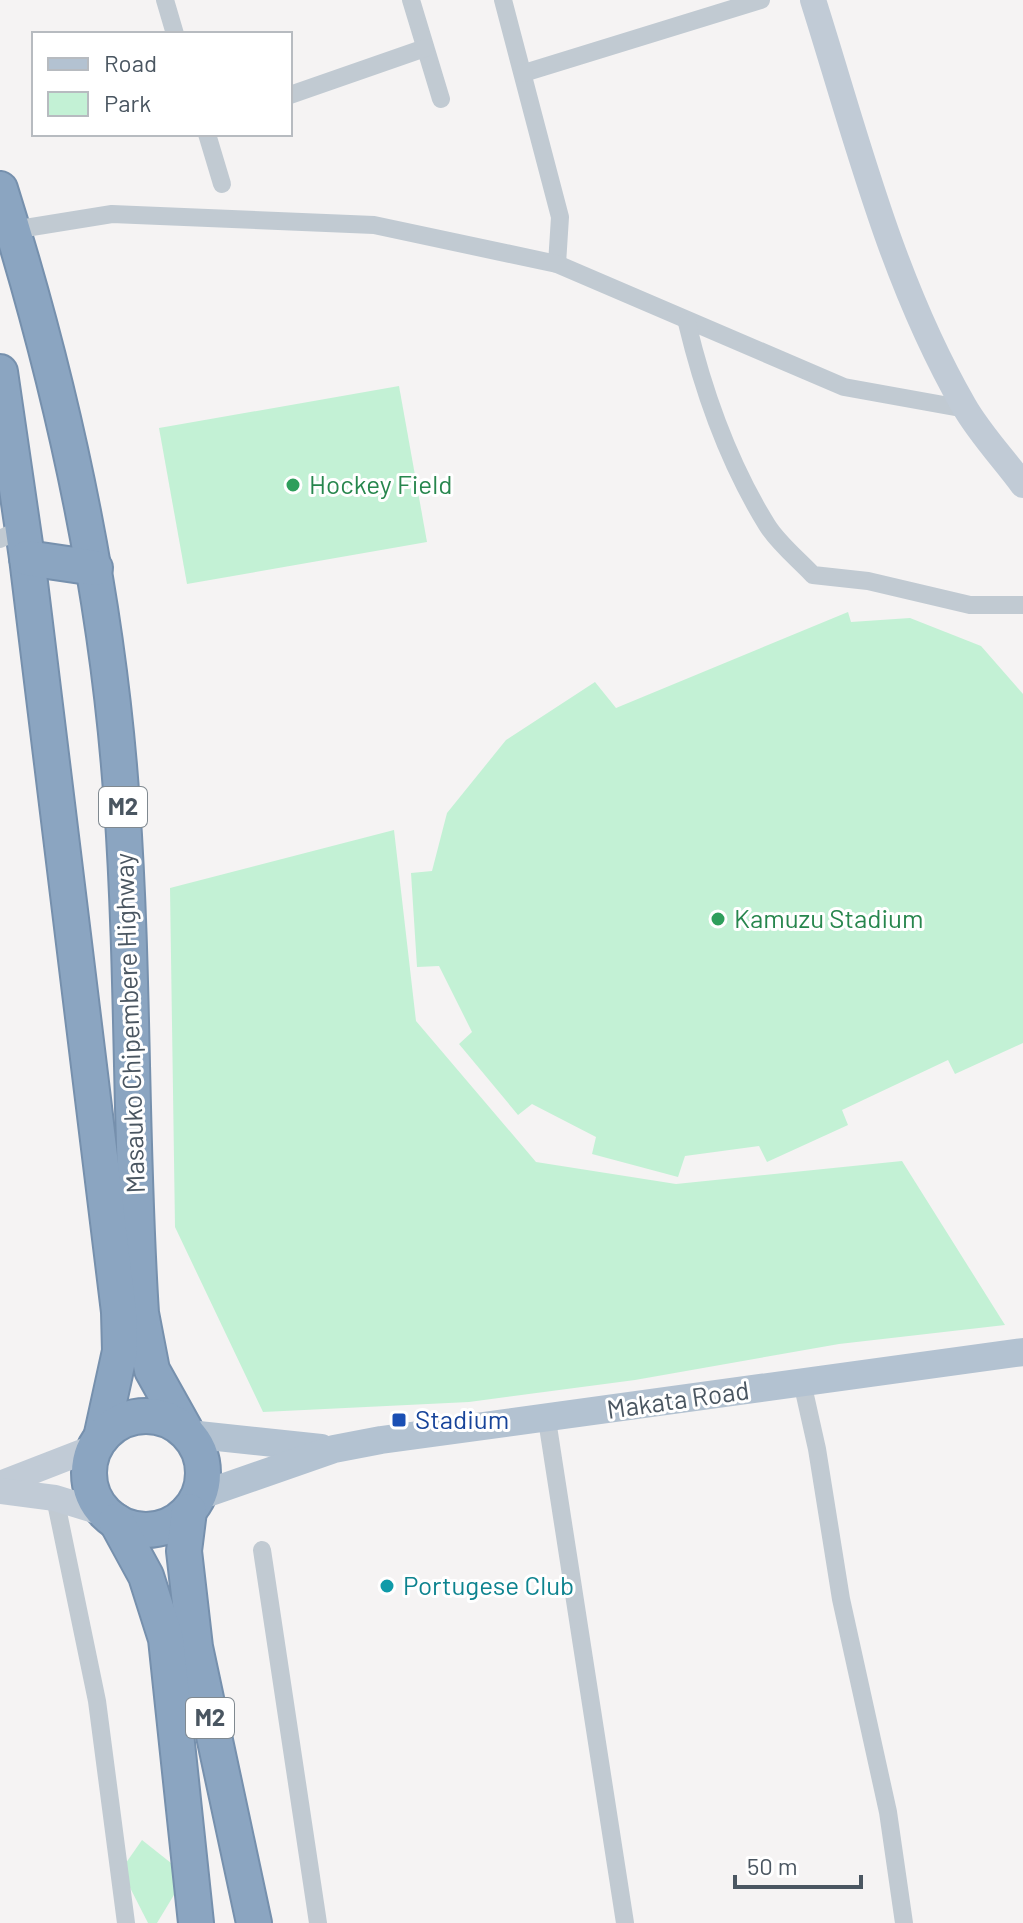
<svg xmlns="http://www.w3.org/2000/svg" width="1023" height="1923" font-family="Barlow,sans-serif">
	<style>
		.green { fill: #c3f1d5 }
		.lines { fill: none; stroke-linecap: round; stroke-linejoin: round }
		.highway-casing { stroke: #7690ad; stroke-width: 38 }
		.street { stroke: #c1cad2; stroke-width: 18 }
		.secondary { stroke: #c1cbd6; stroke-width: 26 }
		.primary { stroke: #b3c2d1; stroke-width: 28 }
		.highway { stroke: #8ba5c1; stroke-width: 34 }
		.leisure-dot { fill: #2e9e5b; stroke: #fff; stroke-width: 3 }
		.transit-dot { fill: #1a4fb4; stroke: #fff; stroke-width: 3 }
		.culture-dot { fill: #0f9aa8; stroke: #fff; stroke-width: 3 }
		.labels { text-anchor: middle; stroke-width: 6; stroke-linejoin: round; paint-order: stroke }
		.shield { fill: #fff; stroke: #808990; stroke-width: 2 }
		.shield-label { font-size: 24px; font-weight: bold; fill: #4a5661 }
		.leisure-label { font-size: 26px; fill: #27864d; stroke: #fff; text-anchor: start }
		.street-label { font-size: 26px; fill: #4a5661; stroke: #fff }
		.transit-label { font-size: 26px; fill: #164399; stroke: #fff; text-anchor: start }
		.culture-label { font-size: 26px; fill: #0d838f; stroke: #fff; text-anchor: start }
	</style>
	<rect width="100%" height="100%" fill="#f5f3f3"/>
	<g class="green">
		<path d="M 399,386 L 427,542 L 187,584 L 159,428 Z"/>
		<path d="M 848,612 L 851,622 L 910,618 L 981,646 L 1023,694 L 1023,1043 L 955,1074 L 948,1060 L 842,1110 L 848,1125 L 767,1162 L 759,1146 L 685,1156 L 678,1177 L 592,1154 L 596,1137 L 532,1104 L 518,1115 L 459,1044 L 472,1032 L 439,966 L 417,967 L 411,873 L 432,871 L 447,813 L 506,740 L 595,682 L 616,708 Z"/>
		<path d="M 394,830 L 416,1021 L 536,1162 L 676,1184 L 902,1161 L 1005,1325 L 839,1344 L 635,1380 L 469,1402 L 263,1412 L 175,1227 L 170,888 Z"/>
		<path d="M 142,1840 L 171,1863 L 180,1885 L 157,1923 L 148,1923 L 121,1870 Z"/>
	</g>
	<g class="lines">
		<defs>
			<g id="highway">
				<path d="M 0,189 C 63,389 108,594 122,805 C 134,974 130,1144 141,1313 L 152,1370 L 185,1429"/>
				<path d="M 0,372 L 27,558 L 119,1312 L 120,1351 L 101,1438"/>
				<path d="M 27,558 L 95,568"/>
				<circle cx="146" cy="1473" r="57"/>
				<path d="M 189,1511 L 184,1551 L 195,1647 L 254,1923"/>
				<path d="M 116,1521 L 146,1576 L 166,1639 L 196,1923"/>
			</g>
		</defs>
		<use href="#highway" class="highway-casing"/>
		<g class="street">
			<path d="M 165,0 L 175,34"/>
			<path d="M 411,0 L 441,99"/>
			<path d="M 503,0 L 560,217 L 557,264"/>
			<path d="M 524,73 L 761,0"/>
			<path d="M 290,95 L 425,48"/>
			<path d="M 207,134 L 222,184"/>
			<path d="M 13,230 L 112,214 L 374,225 L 557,264 L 844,387 L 966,409"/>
			<path d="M 687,323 C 704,394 728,462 767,525 C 778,543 798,559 813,575 L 868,581 L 970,605 L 1023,605"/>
			<path d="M 0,539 L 23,528"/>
			<path d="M 802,1382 L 817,1449 L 841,1599 L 888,1812 L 904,1923"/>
			<path d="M 547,1420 L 625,1923"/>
			<path d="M 55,1498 L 97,1701 L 126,1923"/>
			<path d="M 262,1550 L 318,1923"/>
		</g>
		<g class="secondary">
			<path d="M 813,0 C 857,139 891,279 964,406 C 980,434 1004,459 1023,485"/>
			<path d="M 0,1484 L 95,1447"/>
			<path d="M 0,1491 L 55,1498 L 107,1514"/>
		</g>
		<g class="primary">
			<path d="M 189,1434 L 321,1448"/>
			<path d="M 199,1496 L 334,1449 L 381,1440 L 1023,1352"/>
		</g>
		<use href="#highway" class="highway"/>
	</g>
	<g class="leisure-dot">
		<circle cx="293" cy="485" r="8"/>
		<circle cx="718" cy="919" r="8"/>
	</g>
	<rect class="transit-dot" x="391" y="1412" width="16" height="16" rx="4"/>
	<circle class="culture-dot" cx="387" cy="1586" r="8"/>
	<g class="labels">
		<g class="shield">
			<rect x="99" y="787" width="48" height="40" rx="6"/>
			<rect x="186" y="1698" width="48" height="40" rx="6"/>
		</g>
		<g class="shield-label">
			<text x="123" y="815">M2</text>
			<text x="210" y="1726">M2</text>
		</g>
		<g class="leisure-label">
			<text x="309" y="494">Hockey Field</text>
			<text x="734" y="928">Kamuzu Stadium</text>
		</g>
		<g class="street-label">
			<text transform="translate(130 1023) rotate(-92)" y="9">Masauko Chipembere Highway</text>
			<text transform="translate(678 1400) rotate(-8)" y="9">Makata Road</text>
		</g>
		<g class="transit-label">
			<text x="415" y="1429">Stadium</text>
		</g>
		<g class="culture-label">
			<text x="403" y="1595">Portugese Club</text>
		</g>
	</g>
	<rect x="32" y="32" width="260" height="104" fill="#ffffff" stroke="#b7bbc0" stroke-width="2"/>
	<rect x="48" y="58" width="40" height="12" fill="#b3c2d1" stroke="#b7bbc0" stroke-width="2"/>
	<text x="104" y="72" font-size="24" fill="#4a5661">Road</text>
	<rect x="48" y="92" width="40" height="24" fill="#c3f1d5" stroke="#b7bbc0" stroke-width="2"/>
	<text x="104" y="112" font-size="24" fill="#4a5661">Park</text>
	<path d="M735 1875v12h126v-12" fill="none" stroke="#4a5661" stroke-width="4"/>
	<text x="747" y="1875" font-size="24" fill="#4a5661" stroke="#ffffff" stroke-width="6" paint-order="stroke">50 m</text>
</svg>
